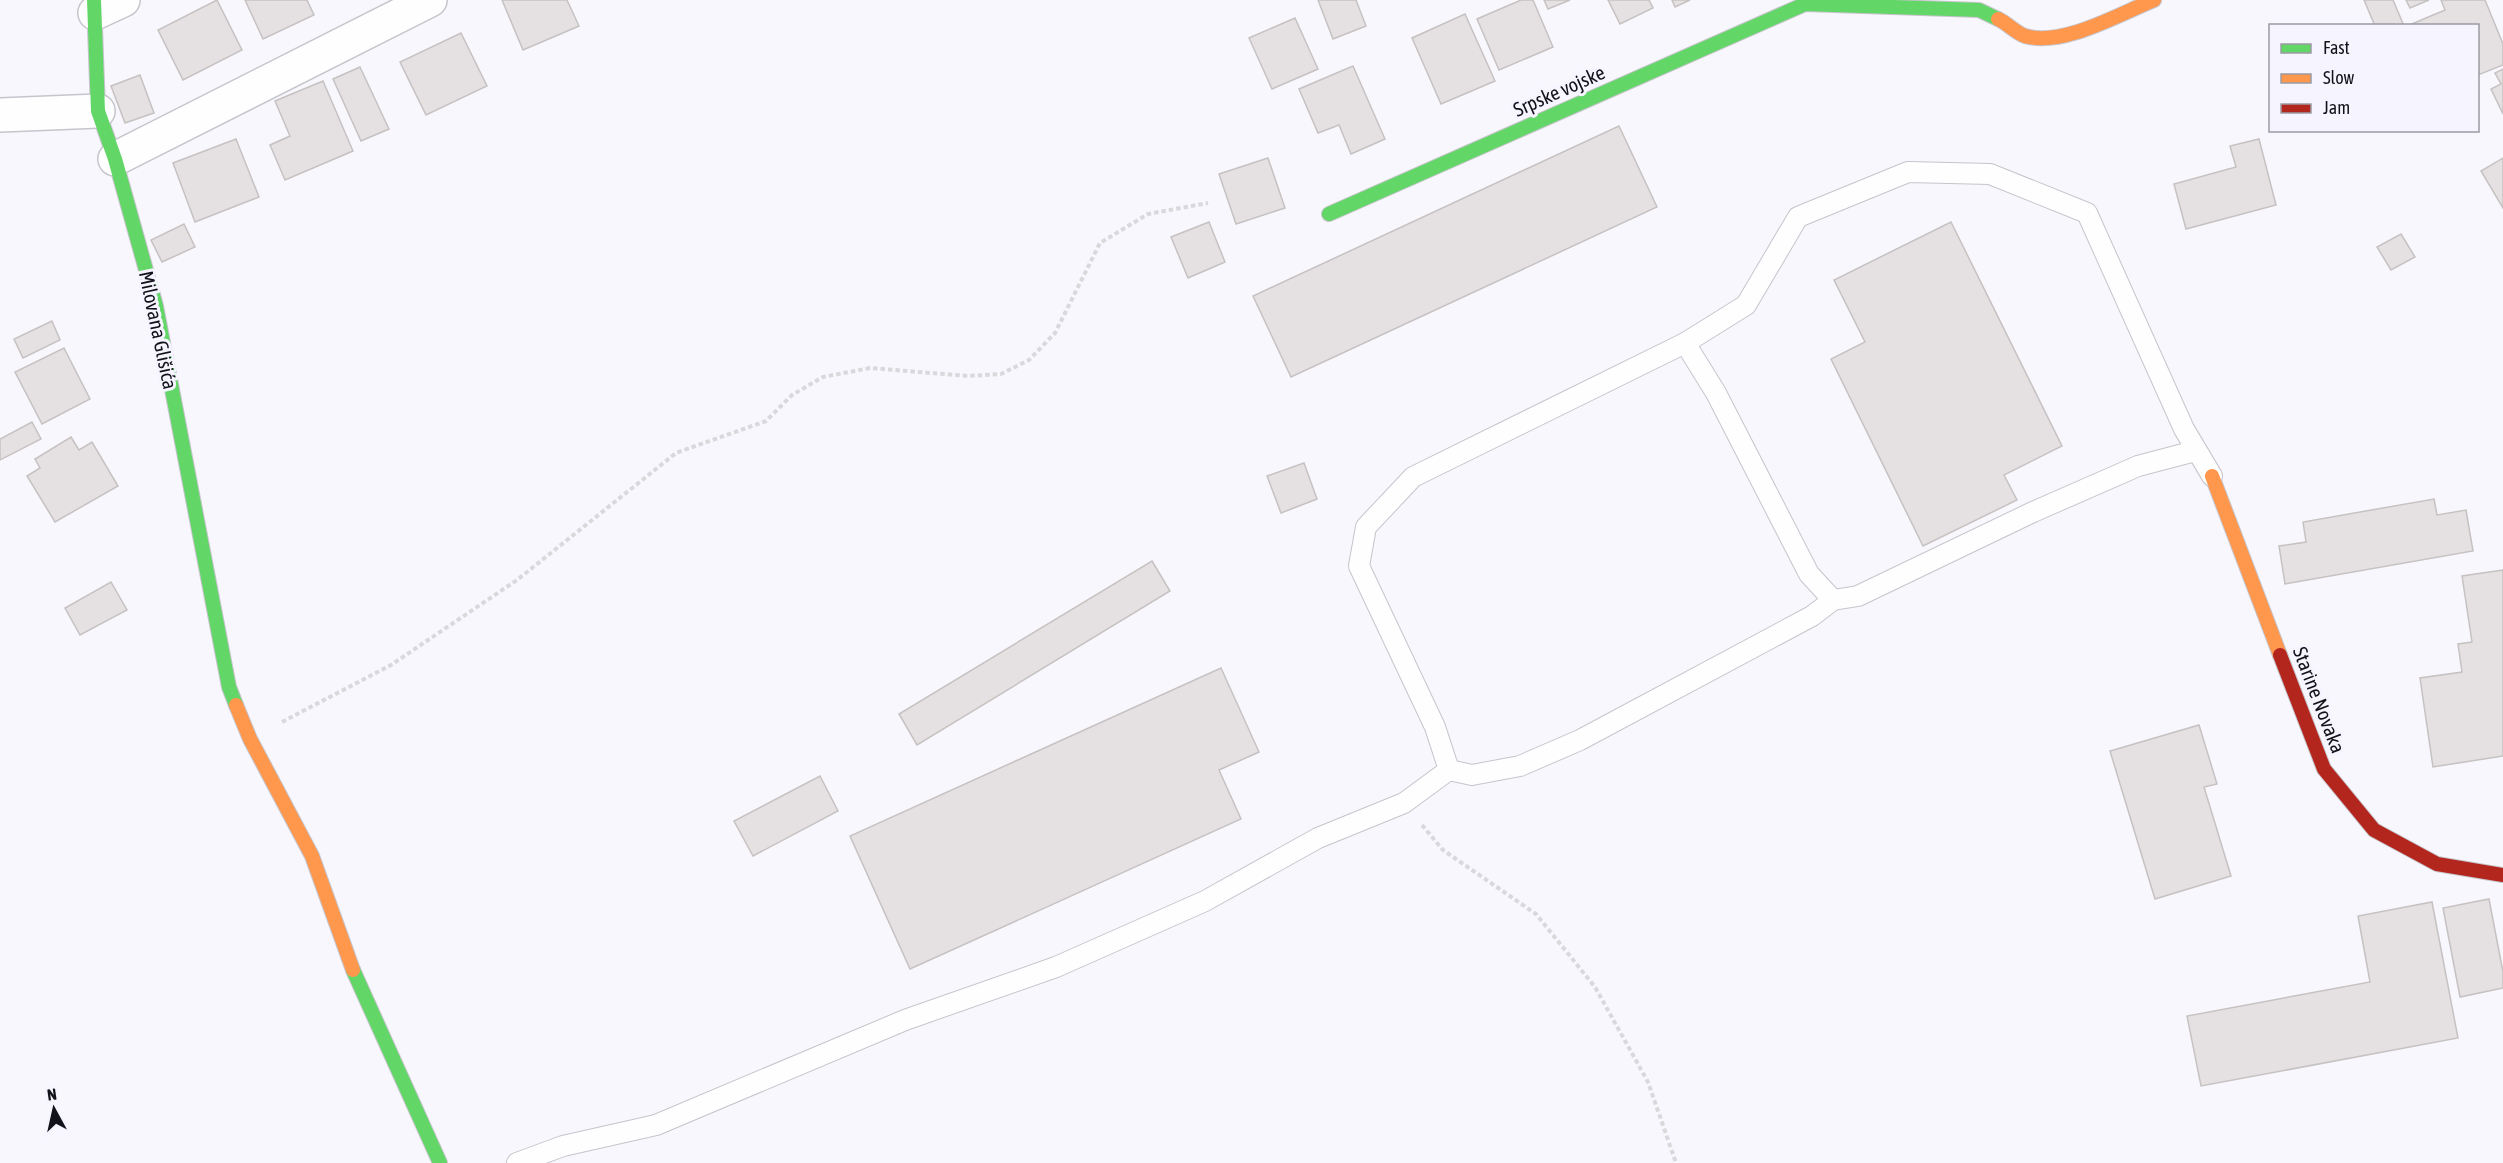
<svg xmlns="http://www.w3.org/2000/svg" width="2503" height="1163" font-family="'Asap Condensed',sans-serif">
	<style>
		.building { fill: #e5e0e1; stroke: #c6c2c1; stroke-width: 1.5 }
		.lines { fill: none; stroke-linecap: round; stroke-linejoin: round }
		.lane-casing { stroke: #c6c5cc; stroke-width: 22 }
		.street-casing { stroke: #c6c5cc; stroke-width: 36 }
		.fast-casing { stroke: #c6c5cc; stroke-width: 16 }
		.slow-casing { stroke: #c6c5cc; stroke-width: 16 }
		.jam-casing { stroke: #c6c5cc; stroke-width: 16 }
		.path { stroke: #d9d9dc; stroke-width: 4; stroke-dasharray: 4.5 3; stroke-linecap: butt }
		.lane { stroke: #fefeff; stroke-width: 20 }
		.street { stroke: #fefeff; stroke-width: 33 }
		.fast { stroke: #63d668; stroke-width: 14 }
		.slow { stroke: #ff974d; stroke-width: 14 }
		.jam { stroke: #b3261e; stroke-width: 14 }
		.labels { text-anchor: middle; stroke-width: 6; stroke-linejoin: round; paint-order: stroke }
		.street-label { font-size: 20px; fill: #12121a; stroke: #f6f5ff }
	</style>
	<rect width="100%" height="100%" fill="#f8f7fd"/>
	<g class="building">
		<path d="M 217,0 L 242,50 L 183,80 L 158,30 Z"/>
		<path d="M 245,0 L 307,0 L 314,15 L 263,39 Z"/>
		<path d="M 502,0 L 567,0 L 579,26 L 523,50 Z"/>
		<path d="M 1318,0 L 1356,0 L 1366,26 L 1333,39 Z"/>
		<path d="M 1521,0 L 1533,0 L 1553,47 L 1499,70 L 1477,19 Z"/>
		<path d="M 1544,0 L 1570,0 L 1548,9 Z"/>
		<path d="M 1608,0 L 1649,0 L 1653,8 L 1620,24 Z"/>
		<path d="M 1672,0 L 1690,0 L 1675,7 Z"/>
		<path d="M 2364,0 L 2393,0 L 2404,26 L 2375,26 Z"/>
		<path d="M 2406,0 L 2429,0 L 2410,8 Z"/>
		<path d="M 2441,0 L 2485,0 L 2503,44 L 2503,65 L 2478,75 L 2478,26 L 2407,26 L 2445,10 Z"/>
		<path d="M 1465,14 L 1495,81 L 1441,104 L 1412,38 Z"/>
		<path d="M 1295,18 L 1318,69 L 1272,89 L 1249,38 Z"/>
		<path d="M 461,33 L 487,86 L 426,115 L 400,62 Z"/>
		<path d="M 1353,66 L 1385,139 L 1351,154 L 1339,125 L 1318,133 L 1299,89 Z"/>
		<path d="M 360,67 L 389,129 L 361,141 L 333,79 Z"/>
		<path d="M 2503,69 L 2503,114 L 2491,89 L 2501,84 L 2495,73 Z"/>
		<path d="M 140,75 L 154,113 L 125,123 L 111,86 Z"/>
		<path d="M 323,81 L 353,151 L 285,180 L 270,145 L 290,136 L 275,101 Z"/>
		<path d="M 1619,126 L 1657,207 L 1291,377 L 1253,296 Z"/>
		<path d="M 236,139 L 259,197 L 195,222 L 173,163 Z"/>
		<path d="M 2259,139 L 2276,205 L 2186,229 L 2174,184 L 2236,167 L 2230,146 Z"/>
		<path d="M 1268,158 L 1285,208 L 1236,224 L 1219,174 Z"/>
		<path d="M 2503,158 L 2503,208 L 2481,171 Z"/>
		<path d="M 1209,222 L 1225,262 L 1188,278 L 1171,237 Z"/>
		<path d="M 1951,222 L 2062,446 L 2004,475 L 2017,500 L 1923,546 L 1831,359 L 1865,342 L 1834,280 Z"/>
		<path d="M 184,224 L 195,247 L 162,262 L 151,240 Z"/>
		<path d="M 2401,234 L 2415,257 L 2391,270 L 2377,247 Z"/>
		<path d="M 52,321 L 60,340 L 23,358 L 14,339 Z"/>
		<path d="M 64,348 L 90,399 L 42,424 L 15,372 Z"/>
		<path d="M 32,422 L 41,439 L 0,460 L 0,439 Z"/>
		<path d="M 71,437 L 79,450 L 92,442 L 118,486 L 55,522 L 27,476 L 40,468 L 35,459 Z"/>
		<path d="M 1304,463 L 1317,499 L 1281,513 L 1267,476 Z"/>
		<path d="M 2434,499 L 2437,515 L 2466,510 L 2473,551 L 2285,584 L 2279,546 L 2306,542 L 2303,522 Z"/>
		<path d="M 1152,561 L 1170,591 L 917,745 L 899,714 Z"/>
		<path d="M 2503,570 L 2503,756 L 2433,767 L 2420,678 L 2462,672 L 2458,644 L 2472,642 L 2462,576 Z"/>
		<path d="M 111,582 L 127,610 L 80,635 L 65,608 Z"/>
		<path d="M 1221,668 L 1259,752 L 1219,770 L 1241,819 L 910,969 L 850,836 Z"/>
		<path d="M 2199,725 L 2217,784 L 2204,787 L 2231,876 L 2155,899 L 2110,751 Z"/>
		<path d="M 820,776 L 838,811 L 753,856 L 734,821 Z"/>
		<path d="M 2489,899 L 2503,972 L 2503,988 L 2460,997 L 2443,908 Z"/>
		<path d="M 2432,902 L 2458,1038 L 2201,1086 L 2187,1016 L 2370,982 L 2358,916 Z"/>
	</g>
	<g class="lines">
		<defs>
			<g id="lane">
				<path d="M 1685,343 L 1716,393 L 1809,574 L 1833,600 L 1858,596 L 2033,512 L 2138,466 L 2195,451"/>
				<path d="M 1449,770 L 1472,775 L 1520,766 L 1580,740 L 1812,616 L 1833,600"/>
				<path d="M 517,1163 L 563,1146 L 656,1125 L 905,1020 L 1056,967 L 1205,901 L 1318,838 L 1404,803 L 1449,770 L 1435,727 L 1359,566 L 1366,527 L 1413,477 L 1685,343 L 1746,305 L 1798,217 L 1908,172 L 1990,174 L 2087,213 L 2184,429 L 2212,476"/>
			</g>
			<g id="street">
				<path d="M 95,13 L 123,0"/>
				<path d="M 0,115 L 98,111"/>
				<path d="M 115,159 L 430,0"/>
			</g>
			<g id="fast">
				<path d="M 94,0 L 98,111 L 115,159 L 156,306 L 229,687 L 236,705"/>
				<path d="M 1329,214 L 1805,4 L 1979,10 L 1998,19"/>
				<path d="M 353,970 L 440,1163"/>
			</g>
			<g id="slow">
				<path d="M 1998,19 C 2007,23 2016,33 2025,36 C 2063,47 2119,14 2154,0"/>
				<path d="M 2212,476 L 2280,655"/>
				<path d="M 236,705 L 250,739 L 312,856 L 353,970"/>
			</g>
			<path id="jam" d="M 2280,655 L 2324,769 L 2374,830 L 2437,864 L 2503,875"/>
		</defs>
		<use href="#lane" class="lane-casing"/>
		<use href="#street" class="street-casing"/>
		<use href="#fast" class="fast-casing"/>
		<use href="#slow" class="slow-casing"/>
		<use href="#jam" class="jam-casing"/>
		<g class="path">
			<path d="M 282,722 L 391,665 L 517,580 L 676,453 L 766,421 L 792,395 L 823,377 L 870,368 L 968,376 L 1001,374 L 1029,360 L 1055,333 L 1100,243 L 1148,214 L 1208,203"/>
			<path d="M 1422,825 L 1443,850 L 1536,914 L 1595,987 L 1648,1082 L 1676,1163"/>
		</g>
		<use href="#lane" class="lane"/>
		<use href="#street" class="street"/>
		<use href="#fast" class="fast"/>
		<use href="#slow" class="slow"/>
		<use href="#jam" class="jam"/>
	</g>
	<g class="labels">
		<g class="street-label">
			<text transform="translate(1559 91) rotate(-24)" y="7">Srpske vojske</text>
			<text transform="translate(158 330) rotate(78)" y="7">Milovana Glišića</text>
			<text transform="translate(2319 700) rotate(69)" y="7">Starine Novaka</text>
		</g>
	</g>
	<rect x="2269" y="24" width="210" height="108" fill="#f6f5ff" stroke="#9b9aa3" stroke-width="1.5"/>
	<rect x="2281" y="44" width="30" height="9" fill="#63d668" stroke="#9b9aa3" stroke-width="1.5"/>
	<text x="2323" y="54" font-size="18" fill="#12121a">Fast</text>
	<rect x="2281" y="74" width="30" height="9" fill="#ff974d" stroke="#9b9aa3" stroke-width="1.5"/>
	<text x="2323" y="84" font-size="18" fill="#12121a">Slow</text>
	<rect x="2281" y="104" width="30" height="9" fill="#b3261e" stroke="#9b9aa3" stroke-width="1.5"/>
	<text x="2323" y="114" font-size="18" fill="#12121a">Jam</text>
	<g transform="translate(54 1109) rotate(352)" stroke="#f6f5ff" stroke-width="4.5" paint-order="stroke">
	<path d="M0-4.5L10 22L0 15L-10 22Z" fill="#12121a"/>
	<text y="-9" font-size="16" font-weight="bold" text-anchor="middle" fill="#12121a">N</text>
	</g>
</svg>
